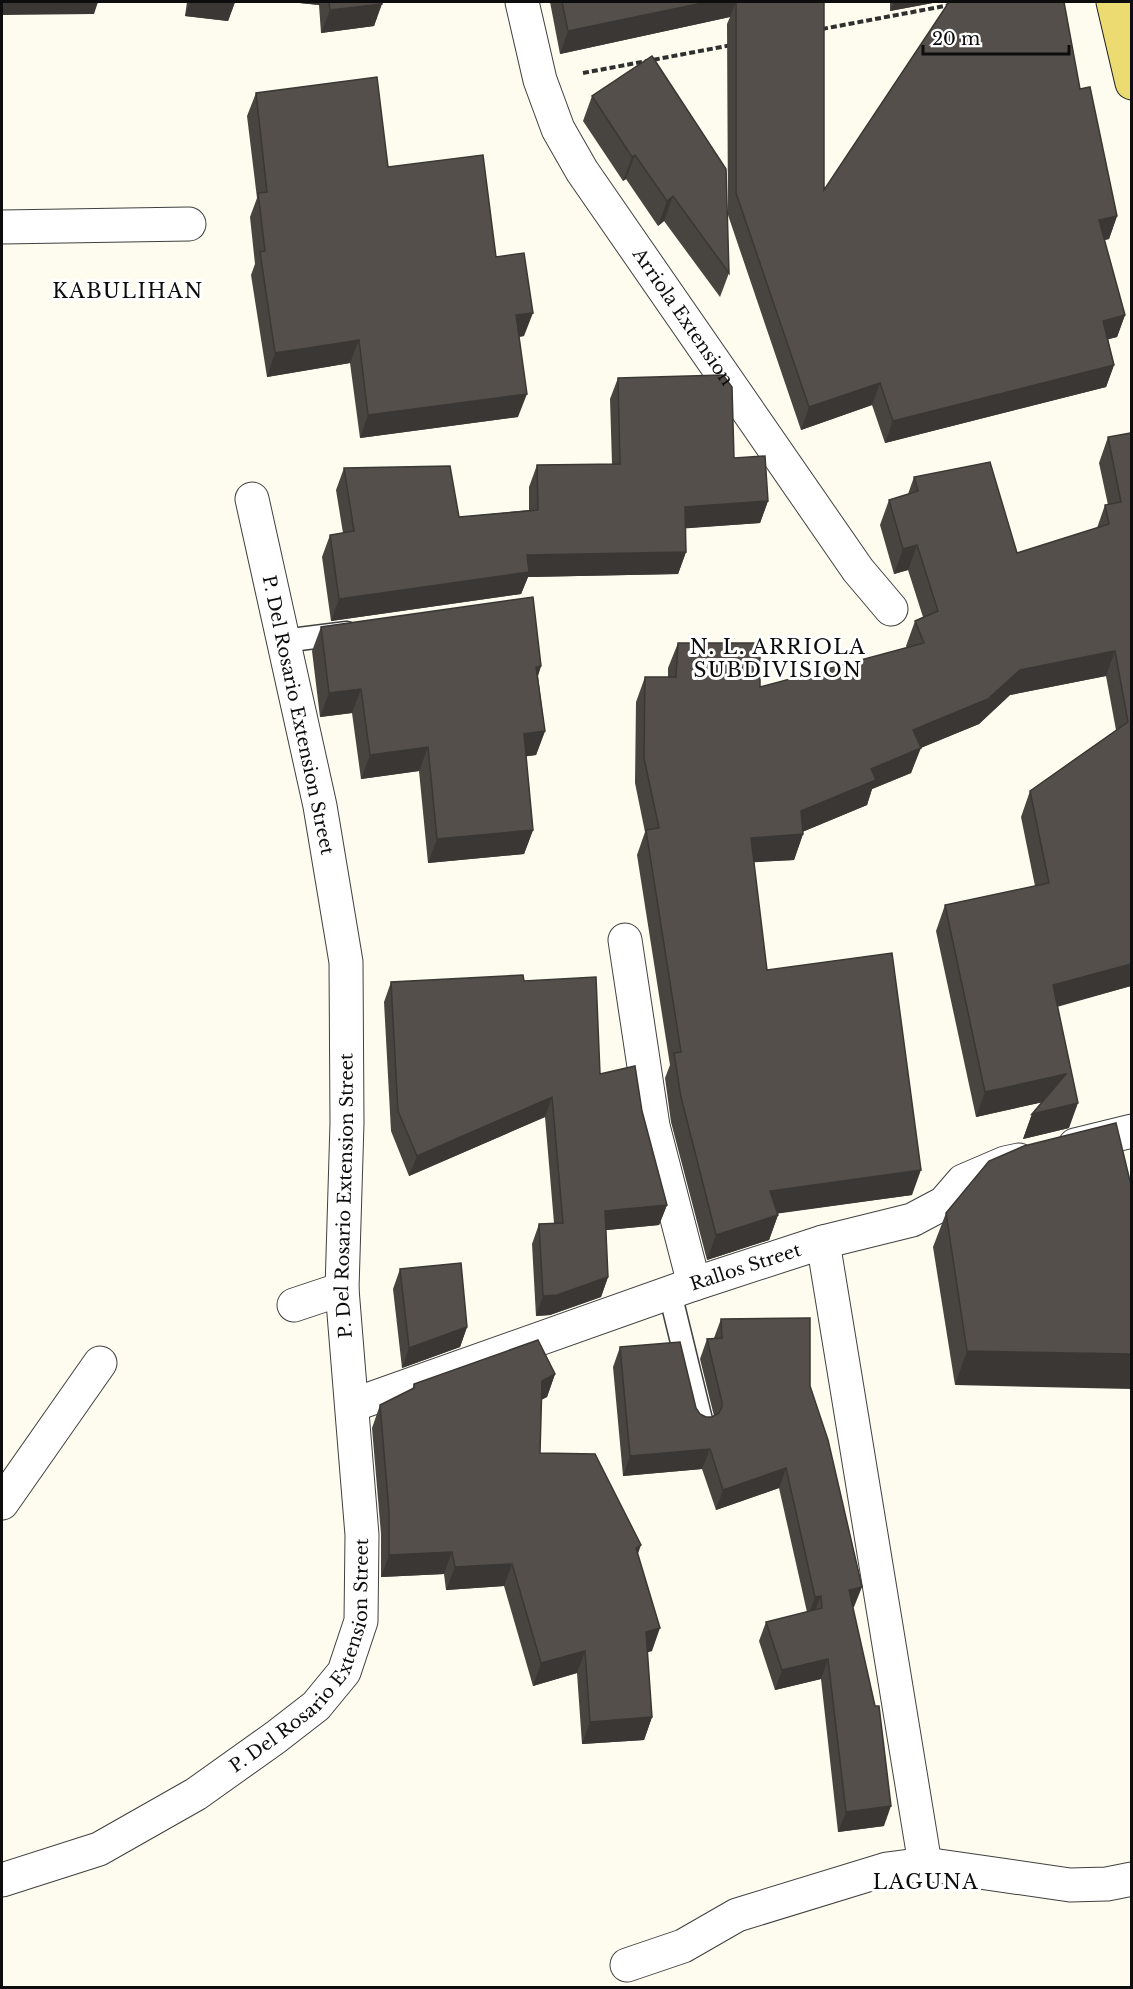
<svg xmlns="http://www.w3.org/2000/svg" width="1133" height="1989" font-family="'Libre Baskerville',serif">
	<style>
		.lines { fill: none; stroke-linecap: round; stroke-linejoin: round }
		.service-casing { stroke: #404040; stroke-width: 25 }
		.minor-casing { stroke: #404040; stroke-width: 35 }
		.primary-casing { stroke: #1e1e1e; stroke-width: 35 }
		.path { stroke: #2f2f2f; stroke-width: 4; stroke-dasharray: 6 3; stroke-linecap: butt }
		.service { stroke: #fff; stroke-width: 22 }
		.minor { stroke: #fff; stroke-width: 33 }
		.primary { stroke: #ecdb70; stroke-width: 33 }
		.wall { fill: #484440 }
		.shaded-wall { fill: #3b3734 }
		.building { fill: #544f4a; stroke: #3b3734; stroke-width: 1.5 }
		.labels { text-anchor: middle; stroke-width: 6; stroke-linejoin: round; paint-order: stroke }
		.street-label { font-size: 18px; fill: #0d0d0d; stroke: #fff }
		.neighbourhood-label { font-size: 20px; letter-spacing: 1.5px; fill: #0d0d0d; stroke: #fff }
	</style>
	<rect width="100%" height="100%" fill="#fdfcee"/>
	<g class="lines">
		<defs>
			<g id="service">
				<path d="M 283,641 L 347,633"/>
				<path d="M 670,1293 L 702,1424"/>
			</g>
			<g id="minor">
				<path id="s1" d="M 522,2 L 540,80 L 558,129 L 582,171 L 858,570 L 891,609"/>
				<path d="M 2,227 L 189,224"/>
				<path d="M 625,940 L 653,1126 L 694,1284"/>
				<path d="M 1075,1145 L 1132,1131"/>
				<path d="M 823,1242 L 925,1864"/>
				<path d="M 294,1305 L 342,1289"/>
				<path id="s2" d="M 353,1405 L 694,1284 L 823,1242 L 912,1220 L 944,1203 L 963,1181 L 1005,1163 L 1019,1160"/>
				<path d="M 2,1503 L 100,1363"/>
				<path id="s3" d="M 2,1880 L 99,1849 L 196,1794 L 276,1737 L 316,1706 L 344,1672 L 361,1621 L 362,1535 L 342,1289 L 347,1123 L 346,962 L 320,806 L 252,499"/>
				<path d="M 627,1965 L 683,1946 L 737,1915 L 887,1869 L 925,1864 L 1070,1885 L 1107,1884 L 1132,1879"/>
			</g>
			<path id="primary" d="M 1113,2 L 1132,83"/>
		</defs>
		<use href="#service" class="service-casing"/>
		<use href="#minor" class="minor-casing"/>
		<use href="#primary" class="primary-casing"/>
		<g class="path">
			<path d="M 822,29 L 950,5"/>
			<path d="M 583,73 L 732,45"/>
		</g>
		<use href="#service" class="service"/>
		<use href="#minor" class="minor"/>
		<use href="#primary" class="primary"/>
	</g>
	<g class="wall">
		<path d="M 187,2 L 235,2 L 228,21 L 185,16 Z"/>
		<path d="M 290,2 L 382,2 L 374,26 L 321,33 L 319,5 Z"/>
		<path d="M 550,2 L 835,2 L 824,3 L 824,190 L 1080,89 L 1117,216 L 1109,239 L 1104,240 L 1125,315 L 1117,337 L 1108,339 L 1114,365 L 1106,387 L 885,443 L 872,405 L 801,430 L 728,215 L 727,24 L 730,17 L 560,54 Z"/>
		<path d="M 890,2 L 938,2 L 890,11 Z"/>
		<path d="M 652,56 L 729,273 L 720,297 L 664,221 L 658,226 L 626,179 L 623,181 L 583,121 L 592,96 Z"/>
		<path d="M 256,93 L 388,167 L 496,257 L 524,336 L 519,337 L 518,417 L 360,438 L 350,363 L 267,377 L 251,275 L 255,264 L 250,217 L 257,198 L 247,116 Z"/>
		<path d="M 618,378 L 734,458 L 768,501 L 760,523 L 686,528 L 686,552 L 678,574 L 528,577 L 521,594 L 331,621 L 322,557 L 330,535 L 343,533 L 336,490 L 344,468 L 459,517 L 529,510 L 529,487 L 537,465 L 612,464 L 610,399 Z"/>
		<path d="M 1131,433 L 1131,989 L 1131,986 L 1057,1007 L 1069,1128 L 1023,1139 L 1032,1114 L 1043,1102 L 976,1117 L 936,931 L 945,905 L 1035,886 L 1021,817 L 1030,791 L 1116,730 L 1106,676 L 1010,695 L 979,724 L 920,748 L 911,773 L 872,789 L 867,805 L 802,832 L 803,834 L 794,860 L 753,862 L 767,970 L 912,1195 L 778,1213 L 778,1215 L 769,1240 L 707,1260 L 671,1122 L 665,1078 L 670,1065 L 637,855 L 645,832 L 635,783 L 636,702 L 645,677 L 668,677 L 668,668 L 678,643 L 760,687 L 907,648 L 906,646 L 915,621 L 923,617 L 908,570 L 894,574 L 880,525 L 889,500 L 908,494 L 914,477 L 1017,553 L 1097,528 L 1105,505 L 1108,505 L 1099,463 L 1108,437 Z"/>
		<path d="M 321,627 L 541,666 L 538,676 L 545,731 L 536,755 L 526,756 L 533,830 L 524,854 L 428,863 L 419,771 L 361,779 L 352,713 L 320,717 L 312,651 Z"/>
		<path d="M 524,981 L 600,1074 L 642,1111 L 667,1205 L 659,1225 L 606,1230 L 608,1277 L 601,1297 L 550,1315 L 536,1316 L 532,1244 L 539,1224 L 554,1223 L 545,1117 L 409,1176 L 391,1131 L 384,1002 L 391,982 Z"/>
		<path d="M 1116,1123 L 955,1385 L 933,1247 L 946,1213 Z"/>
		<path d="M 400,1269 L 467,1327 L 460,1347 L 402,1368 L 393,1289 Z"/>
		<path d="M 721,1319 L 810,1386 L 854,1607 L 853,1607 L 884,1826 L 838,1832 L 821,1679 L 775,1690 L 759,1641 L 766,1622 L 807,1612 L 779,1488 L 716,1510 L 702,1469 L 623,1476 L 613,1367 L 620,1347 L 696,1408 L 700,1414 L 706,1417 L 712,1417 L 714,1416 L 700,1359 L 707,1339 L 714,1338 Z"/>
		<path d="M 555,1374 L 547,1397 L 541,1400 L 540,1453 L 638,1554 L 652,1651 L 647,1652 L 652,1717 L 644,1740 L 582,1744 L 577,1673 L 533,1686 L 504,1586 L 446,1590 L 444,1574 L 381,1577 L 381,1534 L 372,1428 L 380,1405 L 412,1390 L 414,1384 Z"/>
	</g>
	<g class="shaded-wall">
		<path d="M 2,2 L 98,2 L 94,14 L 2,15 Z"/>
		<path d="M 190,2 L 235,2 L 228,21 L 185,16 Z"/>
		<path d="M 290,2 L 320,2 L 319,5 Z"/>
		<path d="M 707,2 L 736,2 L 730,17 L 560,54 L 568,31 Z"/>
		<path d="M 894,2 L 938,2 L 890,11 Z"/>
		<path d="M 382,4 L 374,26 L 321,33 L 330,10 Z"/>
		<path d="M 635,155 L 626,179 L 623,181 L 632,157 Z"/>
		<path d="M 673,196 L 664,221 L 658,226 L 667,201 Z"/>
		<path d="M 1117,216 L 1109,239 L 1091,243 L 1099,220 Z"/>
		<path d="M 533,313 L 524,336 L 507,338 L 516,315 Z"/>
		<path d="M 1125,315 L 1117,337 L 1095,343 L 1103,321 Z"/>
		<path d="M 359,340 L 350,363 L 267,377 L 275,353 Z"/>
		<path d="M 1114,365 L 1106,387 L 885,443 L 893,421 Z"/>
		<path d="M 880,383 L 872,405 L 801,430 L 809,407 Z"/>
		<path d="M 527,394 L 518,417 L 360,438 L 368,415 Z"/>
		<path d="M 768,501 L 760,523 L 677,529 L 685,507 Z"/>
		<path d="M 917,545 L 908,570 L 894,574 L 903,549 Z"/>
		<path d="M 686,552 L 678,574 L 528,577 L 521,594 L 331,621 L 339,599 L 527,555 Z"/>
		<path d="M 1115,651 L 1106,676 L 1010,695 L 979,724 L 904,755 L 913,730 L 1020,670 Z"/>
		<path d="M 541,666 L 533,690 L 536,667 Z"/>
		<path d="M 361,689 L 352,713 L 320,717 L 329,693 Z"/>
		<path d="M 545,731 L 536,755 L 515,758 L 524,734 Z"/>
		<path d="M 428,747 L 419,771 L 361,779 L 370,755 Z"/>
		<path d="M 921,748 L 911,773 L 872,789 L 867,805 L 795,835 L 803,834 L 794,860 L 741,863 L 751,838 L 801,811 L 871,769 Z"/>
		<path d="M 533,830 L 524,854 L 428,863 L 437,839 Z"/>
		<path d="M 1131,964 L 1131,986 L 1043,1010 L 1053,985 Z"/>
		<path d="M 1066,1074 L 1057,1099 L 976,1117 L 985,1092 Z"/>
		<path d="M 552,1097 L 545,1117 L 409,1176 L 417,1156 Z"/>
		<path d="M 1078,1103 L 1069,1128 L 1023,1139 L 1032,1114 Z"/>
		<path d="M 921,1170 L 912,1195 L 760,1216 L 770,1191 Z"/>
		<path d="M 667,1205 L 659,1225 L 597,1231 L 605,1211 Z"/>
		<path d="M 778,1215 L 769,1240 L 707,1260 L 716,1235 Z"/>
		<path d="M 608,1277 L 601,1297 L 550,1315 L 536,1316 L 543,1296 Z"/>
		<path d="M 467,1327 L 460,1347 L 402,1368 L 409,1348 Z"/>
		<path d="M 967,1351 L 1131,1354 L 1131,1389 L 955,1385 Z"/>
		<path d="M 555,1374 L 547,1397 L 533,1404 L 542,1381 Z"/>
		<path d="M 710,1449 L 702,1469 L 623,1476 L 630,1456 Z"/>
		<path d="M 786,1468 L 779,1488 L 716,1510 L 723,1490 Z"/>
		<path d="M 641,1545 L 633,1568 L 636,1548 Z"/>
		<path d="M 452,1552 L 444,1574 L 381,1577 L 389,1555 Z"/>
		<path d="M 512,1564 L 504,1586 L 446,1590 L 455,1567 Z"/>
		<path d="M 862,1587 L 854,1607 L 841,1610 L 849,1590 Z"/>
		<path d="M 821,1596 L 813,1616 L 808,1617 L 815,1597 Z"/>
		<path d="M 660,1628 L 652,1651 L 638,1655 L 646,1632 Z"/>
		<path d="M 585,1651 L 577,1673 L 533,1686 L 541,1663 Z"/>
		<path d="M 828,1659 L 821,1679 L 775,1690 L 782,1670 Z"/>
		<path d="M 652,1717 L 644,1740 L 582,1744 L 590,1722 Z"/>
		<path d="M 891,1806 L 884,1826 L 838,1832 L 846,1812 Z"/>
	</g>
	<g class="building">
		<path d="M 329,2 L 382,2 L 382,4 L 330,10 Z"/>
		<path d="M 562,2 L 707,2 L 568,31 Z"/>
		<path d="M 736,2 L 824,2 L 824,190 L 949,2 L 1064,2 L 1080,89 L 1090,87 L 1117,216 L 1099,220 L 1125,315 L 1103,321 L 1114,365 L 893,421 L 880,383 L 809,407 L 736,193 Z"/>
		<path d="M 652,56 L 726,169 L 729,273 L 673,196 L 667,201 L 635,155 L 632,157 L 592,96 Z"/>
		<path d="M 377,77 L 388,167 L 483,155 L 496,257 L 524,253 L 533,313 L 516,315 L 527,394 L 368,415 L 359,340 L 275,353 L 260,252 L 265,251 L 258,193 L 267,192 L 256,93 Z"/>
		<path d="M 723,375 L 732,387 L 734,458 L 765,456 L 768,501 L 685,507 L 686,552 L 527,555 L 529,572 L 339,599 L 330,535 L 354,531 L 344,468 L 450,466 L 459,517 L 538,510 L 537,465 L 620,464 L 618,378 Z"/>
		<path d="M 1131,433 L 1131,964 L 1053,985 L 1078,1103 L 1032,1114 L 1066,1074 L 985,1092 L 945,905 L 1049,883 L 1030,791 L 1128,722 L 1115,651 L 1020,670 L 988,699 L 913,730 L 921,748 L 871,769 L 876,780 L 801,811 L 803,834 L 751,838 L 767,970 L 892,953 L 921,1170 L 770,1191 L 778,1215 L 716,1235 L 681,1097 L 674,1053 L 681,1052 L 646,830 L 659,828 L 644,758 L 645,677 L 676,677 L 678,643 L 760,643 L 760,687 L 924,643 L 915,621 L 938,611 L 917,545 L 903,549 L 889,500 L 918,491 L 914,477 L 990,462 L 1017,553 L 1109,524 L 1105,505 L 1121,502 L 1108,437 Z"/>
		<path d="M 533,597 L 541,666 L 536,667 L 545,731 L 524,734 L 533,830 L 437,839 L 428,747 L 370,755 L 361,689 L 329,693 L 321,627 Z"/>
		<path d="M 523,975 L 524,981 L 596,977 L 600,1074 L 635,1066 L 642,1111 L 667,1205 L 605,1211 L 608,1277 L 557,1295 L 543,1296 L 539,1224 L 563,1223 L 552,1097 L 417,1156 L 398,1111 L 391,982 Z"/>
		<path d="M 1116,1123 L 1131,1185 L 1131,1354 L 967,1351 L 946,1213 L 989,1161 L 1024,1146 Z"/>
		<path d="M 461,1263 L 467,1327 L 409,1348 L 400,1269 Z"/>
		<path d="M 810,1318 L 810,1386 L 828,1440 L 862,1587 L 849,1590 L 875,1706 L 879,1706 L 891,1806 L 846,1812 L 828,1659 L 782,1670 L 766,1622 L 822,1608 L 821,1596 L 815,1597 L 786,1468 L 723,1490 L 710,1449 L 630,1456 L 620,1347 L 680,1342 L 696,1408 L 700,1414 L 706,1417 L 712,1417 L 719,1413 L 722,1407 L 722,1402 L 707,1339 L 722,1338 L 721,1319 Z"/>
		<path d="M 538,1340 L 555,1374 L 542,1381 L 540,1453 L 595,1454 L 641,1545 L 636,1548 L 660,1628 L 646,1632 L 652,1717 L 590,1722 L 585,1651 L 541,1663 L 512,1564 L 455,1567 L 452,1552 L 389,1555 L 389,1511 L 380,1405 L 414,1388 L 414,1384 Z"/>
	</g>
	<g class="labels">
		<g class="street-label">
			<text dy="6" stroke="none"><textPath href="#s1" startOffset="358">Arriola Extension</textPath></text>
			<text transform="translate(298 715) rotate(78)" y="6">P. Del Rosario Extension Street</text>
			<text dy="6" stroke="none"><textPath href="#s3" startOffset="886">P. Del Rosario Extension Street</textPath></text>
			<text dy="6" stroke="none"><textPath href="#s2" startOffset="416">Rallos Street</textPath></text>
			<text dy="6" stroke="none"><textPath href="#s3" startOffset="400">P. Del Rosario Extension Street</textPath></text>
		</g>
		<g class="neighbourhood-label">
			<text x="128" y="298">KABULIHAN</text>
			<text x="778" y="654">N. L. ARRIOLA<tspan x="778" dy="23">SUBDIVISION</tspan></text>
			<text x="926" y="1889">LAGUNA</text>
		</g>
	</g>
	<rect width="1133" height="1989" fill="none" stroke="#0d0d0d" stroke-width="6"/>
	<path d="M923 45v9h146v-9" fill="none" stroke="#0d0d0d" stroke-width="3"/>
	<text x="932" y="45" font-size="18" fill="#0d0d0d" stroke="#ffffff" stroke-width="4.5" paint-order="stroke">20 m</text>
</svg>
